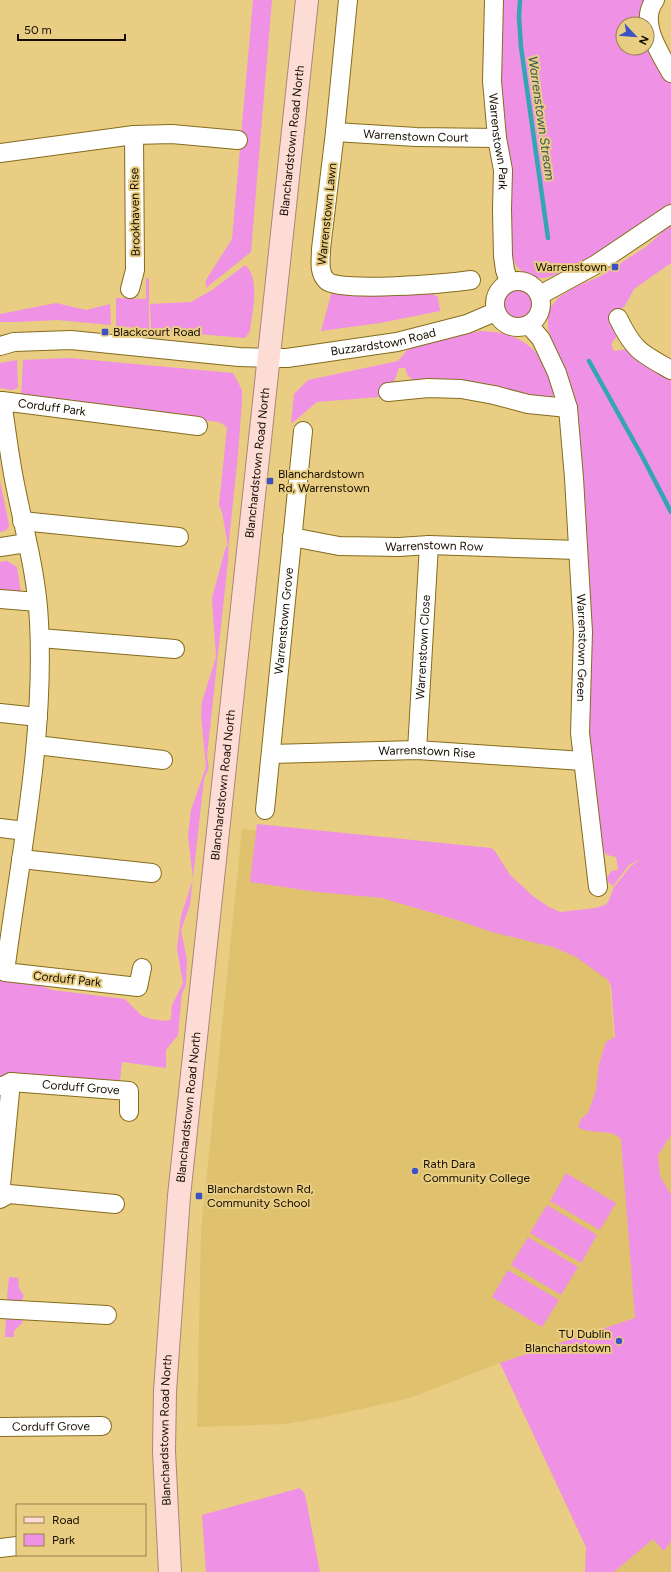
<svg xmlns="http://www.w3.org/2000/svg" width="671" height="1572" font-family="Figtree,sans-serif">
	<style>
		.built { fill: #dfc16e }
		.green { fill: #ef92e6 }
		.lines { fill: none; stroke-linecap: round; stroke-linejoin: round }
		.stream { stroke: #35a4b5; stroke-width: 4.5 }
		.minor-casing { stroke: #856c1d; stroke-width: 20 }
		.major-casing { stroke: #ac857a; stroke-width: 24 }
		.minor { stroke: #fff; stroke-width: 18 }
		.major { stroke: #fedcd6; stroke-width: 22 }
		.poi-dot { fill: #3c51c4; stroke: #e8cd83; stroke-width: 1.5 }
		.labels { text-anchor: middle; stroke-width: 4; stroke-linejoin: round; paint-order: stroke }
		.street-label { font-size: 12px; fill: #150e00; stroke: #e8cd83 }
		.poi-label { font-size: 12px; fill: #150e00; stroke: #e8cd83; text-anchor: start }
		.water-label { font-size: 13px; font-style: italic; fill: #38595f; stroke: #e8cd83 }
	</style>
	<rect width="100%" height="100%" fill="#e8cd83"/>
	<path class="built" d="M 242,829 L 475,853 L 609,977 L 619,1110 L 671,1089 L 671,1572 L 585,1572 L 586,1547 L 500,1363 L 410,1398 L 316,1419 L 285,1424 L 197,1427 L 201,1232 Z"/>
	<g class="green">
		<path d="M 253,0 L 272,0 L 251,252 L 206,288 L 206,280 L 232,239 Z"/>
		<path d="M 500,0 L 647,0 L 642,24 L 623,24 L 623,48 L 647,48 L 647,39 L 660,65 L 671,83 L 671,204 C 646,220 565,281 539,278 C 525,277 517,268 511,257 L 498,96 Z"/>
		<path d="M 671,224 L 671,263 L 634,289 L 625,306 L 611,316 L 619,333 L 611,344 L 614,351 L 628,349 L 671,376 L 671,1135 L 658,1155 L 660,1176 L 671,1195 L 671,1541 L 664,1551 L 653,1539 L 614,1572 L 585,1572 L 586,1547 L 500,1363 L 635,1318 L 621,1139 C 612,1128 590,1135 578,1127 L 581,1119 L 588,1113 L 596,1090 L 599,1064 L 606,1042 L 615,1037 L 611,986 L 608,980 L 576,957 L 553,947 L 492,932 L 460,921 L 382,898 L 317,892 L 250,882 L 257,824 L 491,848 L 495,851 L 510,875 L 534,897 L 549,907 L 560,912 L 595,908 L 605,905 L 608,902 L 614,887 L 631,866 L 641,859 L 629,865 L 613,886 L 606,880 L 611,871 L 618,870 L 616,857 L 607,855 L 601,848 L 592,769 L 589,714 L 591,604 L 579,419 L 573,390 L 548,329 L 548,318 L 550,308 L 559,297 L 577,286 L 601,276 L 647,246 Z"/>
		<path d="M 245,265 C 261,278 252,313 250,331 L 245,338 L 151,330 L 150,304 L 191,302 L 212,290 Z"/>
		<path d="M 149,278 L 149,329 L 116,326 L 116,298 L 146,299 L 146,279 Z"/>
		<circle cx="519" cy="304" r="16"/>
		<path d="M 332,291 L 429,292 L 438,297 L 440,311 L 380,323 L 321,331 Z"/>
		<path d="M 56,303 L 86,310 L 110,304 L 111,325 L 57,320 L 18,322 L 0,322 L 0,314 Z"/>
		<path d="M 481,331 C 512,332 535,342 548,372 C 552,380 556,385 554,395 L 547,399 L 415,381 L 408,376 L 405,368 L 399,368 L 394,382 L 380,387 L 379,397 L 317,402 L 291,424 L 294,394 L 308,380 L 398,361 L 408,349 L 456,336 Z"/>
		<path d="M 69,358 L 233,373 L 242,390 L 242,402 L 238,454 L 229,541 L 228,561 L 207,756 L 209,768 L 204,779 L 190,905 L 181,930 L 187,960 L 186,985 L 182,993 L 178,1035 L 166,1050 L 166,1068 L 122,1062 L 120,1081 L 0,1078 L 0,979 L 29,981 L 52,990 L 125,999 L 142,1016 L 152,1019 L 166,1021 L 171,1019 L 172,1005 L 183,983 L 177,949 L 181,916 L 193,879 L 188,835 L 191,810 L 206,767 L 201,716 L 202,702 L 216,657 L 212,598 L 226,546 L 228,547 L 222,512 L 219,505 L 227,427 L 219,422 L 21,399 L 23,360 Z"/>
		<path d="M 17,360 L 18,388 L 12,390 L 0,388 L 0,363 Z"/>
		<path d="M 0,481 L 9,525 L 7,530 L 0,532 Z"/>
		<path d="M 7,561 L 17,567 L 21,593 L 0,593 L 0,562 Z"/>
		<path d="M 566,1173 L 616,1203 L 600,1230 L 550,1201 Z"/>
		<path d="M 547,1205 L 597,1235 L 581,1263 L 530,1233 Z"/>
		<path d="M 528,1237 L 578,1267 L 561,1295 L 511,1265 Z"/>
		<path d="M 508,1270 L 559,1300 L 542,1327 L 492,1297 Z"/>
		<path d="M 9,1277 L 18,1278 L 19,1288 L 24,1296 L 21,1302 L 9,1301 L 7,1298 Z"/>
		<path d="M 23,1316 L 22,1323 L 14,1331 L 14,1337 L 5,1337 L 6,1317 Z"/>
		<path d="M 300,1488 L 305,1494 L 320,1572 L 206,1572 L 202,1515 Z"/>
	</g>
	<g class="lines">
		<g class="stream">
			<path d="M 520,0 L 519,17 L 521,47 L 548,238"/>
			<path d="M 589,361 L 642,456 L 671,512"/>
		</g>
		<defs>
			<g id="minor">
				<path d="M 348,0 L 335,132 L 321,249 C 321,260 318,273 327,281 C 340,293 450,283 471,280"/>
				<path id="s1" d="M 494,0 L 492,81 L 497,138 L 503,170 L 502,209 L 503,256 L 505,270 L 509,282"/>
				<path d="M 655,0 C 638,22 660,53 671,73"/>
				<path id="s2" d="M 335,132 L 416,137 L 497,138"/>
				<path d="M 0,153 L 134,135 L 172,134 L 238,140"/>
				<circle cx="518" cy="304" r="23"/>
				<path d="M 130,289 L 135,270 L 134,135"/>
				<path d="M 540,295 L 595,265 L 671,214"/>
				<path d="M 618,318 C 634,351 641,353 671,370"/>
				<path id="s3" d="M 529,325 L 541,339 L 557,373 L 568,408 L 574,478 L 583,632 L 580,733 L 598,887"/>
				<path id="s4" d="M 0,346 L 14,342 L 71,340 L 239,357 L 268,358 L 287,358 L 397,342 L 467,324 L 495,312"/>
				<path d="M 388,392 L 428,388 L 461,389 L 494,395 L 528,404 L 568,408"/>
				<path d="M 22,521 L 179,537"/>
				<path id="s5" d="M 292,537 L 339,546 L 399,547 L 429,545 L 578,550"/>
				<path d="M 0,547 L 27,543"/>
				<path d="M 0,599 L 37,602"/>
				<path d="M 40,638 L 175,649"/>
				<path d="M 0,713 L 38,717"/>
				<path d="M 36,745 L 163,760"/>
				<path id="s6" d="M 417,750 L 429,545"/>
				<path id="s7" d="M 271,754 L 417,750 L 583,761"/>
				<path id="s8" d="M 265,810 L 303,431"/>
				<path d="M 0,828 L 25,831"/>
				<path d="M 21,859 L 152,873"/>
				<path id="s9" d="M 142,968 L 138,987 L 5,972 C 20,856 45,739 39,622 C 37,574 23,526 14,479 C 9,453 6,427 2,401 L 198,426"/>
				<path id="s10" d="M 0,1086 L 3,1086 L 11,1082 L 129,1091 L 129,1112"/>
				<path d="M 0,1196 L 11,1082"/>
				<path d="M 0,1199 L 9,1194 L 115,1204"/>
				<path d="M 0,1309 L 107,1315"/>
				<path id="s11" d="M 0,1427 L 102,1426"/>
				<path d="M 0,1548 L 17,1546"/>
			</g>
			<g id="major">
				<path id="s12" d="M 170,1572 L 164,1451 L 165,1391 L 179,1196 L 307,0"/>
			</g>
		</defs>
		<use href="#minor" class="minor-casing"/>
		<use href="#major" class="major-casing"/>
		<use href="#minor" class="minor"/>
		<use href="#major" class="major"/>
	</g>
	<g class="poi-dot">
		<rect x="611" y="263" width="8" height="8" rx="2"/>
		<rect x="101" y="328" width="8" height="8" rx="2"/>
		<rect x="266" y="477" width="8" height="8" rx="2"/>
		<circle cx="415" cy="1171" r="4"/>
		<rect x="195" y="1192" width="8" height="8" rx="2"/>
		<circle cx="619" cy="1341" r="4"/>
	</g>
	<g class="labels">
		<g class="street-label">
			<text dy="4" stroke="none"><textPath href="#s2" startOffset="81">Warrenstown Court</textPath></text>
			<text dy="4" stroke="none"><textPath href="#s12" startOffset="1438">Blanchardstown Road North</textPath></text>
			<text dy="4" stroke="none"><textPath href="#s1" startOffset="142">Warrenstown Park</textPath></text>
			<text transform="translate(135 212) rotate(-91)" y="4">Brookhaven Rise</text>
			<text transform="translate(327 214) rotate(-84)" y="4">Warrenstown Lawn</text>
			<text dy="4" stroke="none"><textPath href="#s4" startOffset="386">Buzzardstown Road</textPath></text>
			<text dy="4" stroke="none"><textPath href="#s9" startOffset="780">Corduff Park</textPath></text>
			<text dy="4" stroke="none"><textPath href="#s12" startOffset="1114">Blanchardstown Road North</textPath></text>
			<text dy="4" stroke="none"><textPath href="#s5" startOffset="143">Warrenstown Row</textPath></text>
			<text dy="4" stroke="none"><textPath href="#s8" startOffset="190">Warrenstown Grove</textPath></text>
			<text dy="4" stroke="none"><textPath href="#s6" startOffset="103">Warrenstown Close</textPath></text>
			<text dy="4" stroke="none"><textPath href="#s3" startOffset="333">Warrenstown Green</textPath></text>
			<text dy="4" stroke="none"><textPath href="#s7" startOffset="156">Warrenstown Rise</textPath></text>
			<text dy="4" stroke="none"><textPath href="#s12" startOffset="790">Blanchardstown Road North</textPath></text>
			<text transform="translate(67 979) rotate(6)" y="4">Corduff Park</text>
			<text dy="4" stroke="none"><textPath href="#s10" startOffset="82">Corduff Grove</textPath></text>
			<text dy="4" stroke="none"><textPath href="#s12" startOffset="466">Blanchardstown Road North</textPath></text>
			<text dy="4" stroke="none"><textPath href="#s11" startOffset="51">Corduff Grove</textPath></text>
			<text dy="4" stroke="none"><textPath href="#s12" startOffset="142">Blanchardstown Road North</textPath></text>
		</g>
		<g class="poi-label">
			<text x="607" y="271" text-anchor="end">Warrenstown</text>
			<text x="113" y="336">Blackcourt Road</text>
			<text x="278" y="478">Blanchardstown<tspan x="278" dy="14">Rd, Warrenstown</tspan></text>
			<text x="423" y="1168">Rath Dara<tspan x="423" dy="14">Community College</tspan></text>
			<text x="207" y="1193">Blanchardstown Rd,<tspan x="207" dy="14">Community School</tspan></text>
			<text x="611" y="1338" text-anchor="end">TU Dublin<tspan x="611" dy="14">Blanchardstown</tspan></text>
		</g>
		<g class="water-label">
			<text transform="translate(542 118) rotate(82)" y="5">Warrenstown Stream</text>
		</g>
	</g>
	<rect x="16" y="1504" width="130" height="52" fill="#e8cd83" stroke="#94814f"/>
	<rect x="24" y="1517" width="20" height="6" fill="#fedcd6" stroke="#94814f"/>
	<text x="52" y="1524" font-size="12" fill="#150e00">Road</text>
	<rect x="24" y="1534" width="20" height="12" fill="#ef92e6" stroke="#94814f"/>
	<text x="52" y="1544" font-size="12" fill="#150e00">Park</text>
	<g transform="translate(635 36) rotate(116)"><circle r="19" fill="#e8cd83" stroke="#94814f"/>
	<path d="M0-3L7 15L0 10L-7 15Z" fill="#3c51c4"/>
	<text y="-6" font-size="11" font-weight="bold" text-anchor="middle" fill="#150e00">N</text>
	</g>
	<path d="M18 34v6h107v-6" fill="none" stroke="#150e00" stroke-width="2"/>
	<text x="24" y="34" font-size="12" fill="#150e00" stroke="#e8cd83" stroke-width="3" paint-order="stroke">50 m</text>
</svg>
